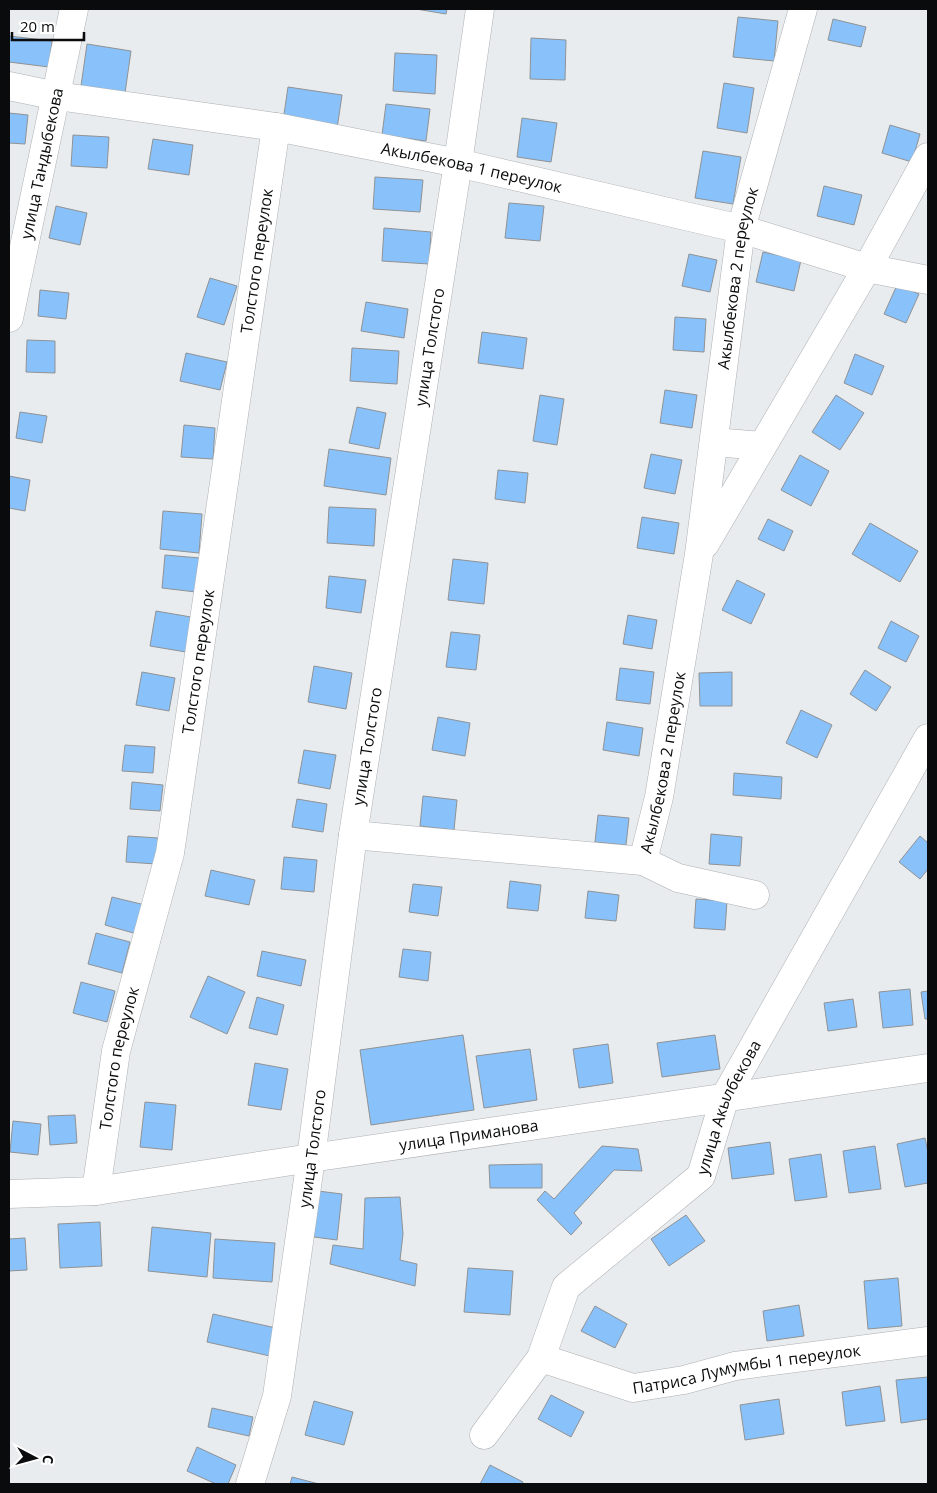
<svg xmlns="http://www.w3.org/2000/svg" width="937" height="1493" font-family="'Open Sans',sans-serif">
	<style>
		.building { fill: #89c2fb; stroke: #8f9295 }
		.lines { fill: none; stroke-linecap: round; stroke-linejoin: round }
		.minor-casing { stroke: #adb0b3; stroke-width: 29 }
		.minor { stroke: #fff; stroke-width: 28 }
		.labels { text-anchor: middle; stroke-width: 5; stroke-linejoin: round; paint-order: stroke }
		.street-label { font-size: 16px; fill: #0a0b0c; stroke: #fff }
	</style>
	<rect width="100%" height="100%" fill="#e9ecef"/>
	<g class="building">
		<path d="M 416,9 L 447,9 L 446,14 Z"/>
		<path d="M 738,17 L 778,21 L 774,61 L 733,57 Z"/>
		<path d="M 833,19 L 866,27 L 861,47 L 828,40 Z"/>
		<path d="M 9,36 L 52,41 L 49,67 L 9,62 Z"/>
		<path d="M 531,38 L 566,40 L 565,80 L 530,79 Z"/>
		<path d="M 87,44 L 131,51 L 125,93 L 81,86 Z"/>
		<path d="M 395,53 L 437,55 L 435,94 L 393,91 Z"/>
		<path d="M 724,83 L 754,88 L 747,133 L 717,128 Z"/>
		<path d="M 288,87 L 342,95 L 337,129 L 283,121 Z"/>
		<path d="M 386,104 L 430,109 L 426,141 L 382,135 Z"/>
		<path d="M 9,113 L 28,115 L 25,144 L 9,143 Z"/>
		<path d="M 522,118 L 557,123 L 551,162 L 517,157 Z"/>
		<path d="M 890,125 L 920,134 L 912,162 L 882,153 Z"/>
		<path d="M 73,135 L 109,137 L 107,168 L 71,166 Z"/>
		<path d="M 153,139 L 193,145 L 189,175 L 148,169 Z"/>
		<path d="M 703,151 L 741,157 L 733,204 L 695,198 Z"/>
		<path d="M 375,177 L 423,180 L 420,212 L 373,209 Z"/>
		<path d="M 824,186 L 862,195 L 854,225 L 817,216 Z"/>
		<path d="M 509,203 L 544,206 L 540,241 L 505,238 Z"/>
		<path d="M 56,206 L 87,213 L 80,245 L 49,238 Z"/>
		<path d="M 384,228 L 431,232 L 429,264 L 382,261 Z"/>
		<path d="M 763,252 L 801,260 L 794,291 L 756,282 Z"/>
		<path d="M 689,254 L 717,260 L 710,292 L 682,286 Z"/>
		<path d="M 210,278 L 237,286 L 224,325 L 197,317 Z"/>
		<path d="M 897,285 L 919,294 L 906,323 L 884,314 Z"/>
		<path d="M 40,290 L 69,293 L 66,319 L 38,316 Z"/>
		<path d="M 366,302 L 408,309 L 404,338 L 361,331 Z"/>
		<path d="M 675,317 L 706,319 L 704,352 L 673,350 Z"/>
		<path d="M 482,332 L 527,338 L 523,369 L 478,363 Z"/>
		<path d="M 27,340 L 55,341 L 55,373 L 26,372 Z"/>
		<path d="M 352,348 L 399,351 L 397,384 L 350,381 Z"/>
		<path d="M 186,353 L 227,362 L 220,390 L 180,381 Z"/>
		<path d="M 855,354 L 884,366 L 872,395 L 844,383 Z"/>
		<path d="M 665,390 L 697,395 L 692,428 L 660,423 Z"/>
		<path d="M 540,395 L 564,399 L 557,445 L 533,441 Z"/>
		<path d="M 836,395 L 864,413 L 840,450 L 812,432 Z"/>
		<path d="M 357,407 L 386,413 L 379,449 L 349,443 Z"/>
		<path d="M 20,412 L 47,416 L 42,443 L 16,438 Z"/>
		<path d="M 184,425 L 215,428 L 213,459 L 181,457 Z"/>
		<path d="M 329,449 L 391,458 L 386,495 L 324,486 Z"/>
		<path d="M 651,454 L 682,460 L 675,494 L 644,488 Z"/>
		<path d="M 800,455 L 829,471 L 811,506 L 781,490 Z"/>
		<path d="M 498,470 L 528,473 L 525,503 L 495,499 Z"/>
		<path d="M 9,476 L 30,480 L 25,511 L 9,508 Z"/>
		<path d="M 329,507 L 376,509 L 374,546 L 327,543 Z"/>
		<path d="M 163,511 L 202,514 L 199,553 L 160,549 Z"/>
		<path d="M 642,517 L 679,523 L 674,554 L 637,548 Z"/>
		<path d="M 768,519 L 793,531 L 784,551 L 758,539 Z"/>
		<path d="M 870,523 L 918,551 L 900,582 L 852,554 Z"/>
		<path d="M 165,555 L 200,558 L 196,592 L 162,588 Z"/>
		<path d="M 453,559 L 488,563 L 484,604 L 448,600 Z"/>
		<path d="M 329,576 L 366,580 L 361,613 L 326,608 Z"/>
		<path d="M 737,580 L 765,594 L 751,624 L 722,610 Z"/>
		<path d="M 156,611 L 191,617 L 186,652 L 150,646 Z"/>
		<path d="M 628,615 L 657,620 L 652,649 L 623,644 Z"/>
		<path d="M 891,621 L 919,636 L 906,662 L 878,648 Z"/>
		<path d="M 451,632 L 480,635 L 476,670 L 446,667 Z"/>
		<path d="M 314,666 L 352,673 L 346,709 L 308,702 Z"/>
		<path d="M 620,668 L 654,672 L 650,704 L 616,700 Z"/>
		<path d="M 865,670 L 891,687 L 876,711 L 850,694 Z"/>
		<path d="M 142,672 L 175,678 L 169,711 L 136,705 Z"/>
		<path d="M 732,672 L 732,706 L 700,706 L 699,673 Z"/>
		<path d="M 801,710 L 832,725 L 817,758 L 786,743 Z"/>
		<path d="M 438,717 L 470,723 L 465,756 L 432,750 Z"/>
		<path d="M 607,722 L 643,728 L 639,756 L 603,750 Z"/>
		<path d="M 125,745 L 155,747 L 153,773 L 122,771 Z"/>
		<path d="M 304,750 L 336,755 L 330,789 L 298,783 Z"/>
		<path d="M 734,773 L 782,777 L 781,799 L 733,795 Z"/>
		<path d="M 132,782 L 163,785 L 160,811 L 130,809 Z"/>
		<path d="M 423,796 L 457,800 L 454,830 L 420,826 Z"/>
		<path d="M 297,799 L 327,804 L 323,832 L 292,827 Z"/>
		<path d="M 598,815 L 629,818 L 626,845 L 595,842 Z"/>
		<path d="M 711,834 L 742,837 L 740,866 L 709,864 Z"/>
		<path d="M 128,836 L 158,838 L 156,864 L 126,862 Z"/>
		<path d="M 920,836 L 928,843 L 928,869 L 920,879 L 899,862 Z"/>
		<path d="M 284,857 L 317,860 L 314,892 L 281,889 Z"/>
		<path d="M 211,870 L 255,880 L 249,905 L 205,896 Z"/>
		<path d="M 510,881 L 541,885 L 538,911 L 507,908 Z"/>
		<path d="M 413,884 L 442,887 L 438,916 L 409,912 Z"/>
		<path d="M 588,891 L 619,895 L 616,921 L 585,918 Z"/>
		<path d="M 112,897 L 145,905 L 137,934 L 105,925 Z"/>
		<path d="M 696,899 L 727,901 L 725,930 L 694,928 Z"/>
		<path d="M 96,933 L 130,942 L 122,973 L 88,964 Z"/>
		<path d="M 403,949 L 431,952 L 428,981 L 399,977 Z"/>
		<path d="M 262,951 L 306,960 L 301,986 L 257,976 Z"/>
		<path d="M 208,976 L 245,992 L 227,1034 L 190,1017 Z"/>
		<path d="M 81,982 L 115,991 L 107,1022 L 73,1013 Z"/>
		<path d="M 910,989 L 913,1025 L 883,1028 L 879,992 Z"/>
		<path d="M 928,991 L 928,1019 L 925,1019 L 921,992 Z"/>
		<path d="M 257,997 L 284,1005 L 277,1035 L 249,1028 Z"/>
		<path d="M 853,999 L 857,1027 L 828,1031 L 824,1003 Z"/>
		<path d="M 463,1035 L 474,1110 L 371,1125 L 360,1050 Z"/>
		<path d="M 715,1035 L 720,1069 L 662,1077 L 657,1043 Z"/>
		<path d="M 608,1044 L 613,1083 L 579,1088 L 573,1049 Z"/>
		<path d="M 530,1049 L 537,1100 L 484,1108 L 476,1056 Z"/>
		<path d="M 255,1063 L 288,1069 L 281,1110 L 248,1105 Z"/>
		<path d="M 145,1102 L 176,1105 L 172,1150 L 140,1147 Z"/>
		<path d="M 75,1115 L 77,1143 L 50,1145 L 48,1116 Z"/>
		<path d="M 13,1121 L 41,1124 L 38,1155 L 10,1152 Z"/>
		<path d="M 925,1138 L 928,1152 L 928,1183 L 905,1187 L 897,1144 Z"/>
		<path d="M 770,1142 L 774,1174 L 732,1179 L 728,1148 Z"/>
		<path d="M 602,1146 L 638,1149 L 642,1171 L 614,1170 L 574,1213 L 582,1223 L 571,1235 L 537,1200 L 545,1191 L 554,1199 Z"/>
		<path d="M 875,1146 L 881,1189 L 849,1193 L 843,1151 Z"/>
		<path d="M 821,1154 L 827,1197 L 795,1201 L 789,1159 Z"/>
		<path d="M 542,1164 L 542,1188 L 490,1188 L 489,1165 Z"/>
		<path d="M 318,1191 L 342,1194 L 337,1240 L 314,1237 Z"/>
		<path d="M 400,1197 L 403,1234 L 400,1260 L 417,1264 L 415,1286 L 330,1264 L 333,1245 L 363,1249 L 365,1198 Z"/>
		<path d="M 686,1215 L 705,1241 L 669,1266 L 651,1239 Z"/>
		<path d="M 100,1222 L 102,1266 L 60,1268 L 58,1224 Z"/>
		<path d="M 152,1227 L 211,1233 L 207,1277 L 148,1271 Z"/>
		<path d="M 25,1238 L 27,1270 L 9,1271 L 9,1239 Z"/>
		<path d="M 215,1239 L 275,1243 L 272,1282 L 213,1278 Z"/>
		<path d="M 468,1268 L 513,1271 L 510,1315 L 464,1312 Z"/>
		<path d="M 898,1278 L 902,1326 L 868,1329 L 864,1281 Z"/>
		<path d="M 799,1305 L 804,1336 L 767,1341 L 763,1311 Z"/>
		<path d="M 595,1306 L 627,1324 L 615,1348 L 581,1331 Z"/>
		<path d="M 213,1314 L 276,1328 L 270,1356 L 207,1342 Z"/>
		<path d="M 928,1377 L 928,1419 L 901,1423 L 896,1380 Z"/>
		<path d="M 880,1386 L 885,1421 L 846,1426 L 842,1392 Z"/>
		<path d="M 551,1395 L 584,1412 L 571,1437 L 538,1419 Z"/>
		<path d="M 779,1399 L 784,1434 L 745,1440 L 740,1405 Z"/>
		<path d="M 314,1401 L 353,1412 L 344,1445 L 305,1435 Z"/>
		<path d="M 212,1408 L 253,1417 L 249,1436 L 208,1427 Z"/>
		<path d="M 197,1447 L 236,1465 L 228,1484 L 216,1484 L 187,1471 Z"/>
		<path d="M 490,1465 L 523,1482 L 522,1484 L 480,1484 Z"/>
		<path d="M 292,1477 L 319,1484 L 290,1484 Z"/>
	</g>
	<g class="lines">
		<defs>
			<g id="minor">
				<path id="s1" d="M 9,86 L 57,96 L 276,127 L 458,163 L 741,229 L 867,268 L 928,280"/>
				<path id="s2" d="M 9,318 L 74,9"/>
				<path d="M 714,442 L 762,446"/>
				<path d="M 705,544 L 867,268 L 928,157"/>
				<path id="s3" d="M 353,835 L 643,861 L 659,797 L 699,554 L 741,229 L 803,9"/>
				<path d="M 643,861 L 678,878 L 755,895"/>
				<path id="s4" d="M 96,1191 L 116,1051 L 170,853 L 276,127"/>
				<path id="s5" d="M 9,1194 L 96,1191 L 311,1158 L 928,1068"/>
				<path id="s6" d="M 541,1358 L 633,1388 L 684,1380 L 735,1366 L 928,1341"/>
				<path id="s7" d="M 484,1435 L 541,1358 L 566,1287 L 701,1176 L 725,1097 L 928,738"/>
				<path id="s8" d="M 250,1484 L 277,1396 L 311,1158 L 353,835 L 458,163 L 480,9"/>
			</g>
		</defs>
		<use href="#minor" class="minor-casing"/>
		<use href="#minor" class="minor"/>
	</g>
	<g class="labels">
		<g class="street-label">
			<text dy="6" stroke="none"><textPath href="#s2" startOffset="158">улица Тандыбекова</textPath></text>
			<text dy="6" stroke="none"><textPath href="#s1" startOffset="470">Акылбекова 1 переулок</textPath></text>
			<text dy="6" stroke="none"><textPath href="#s4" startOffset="945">Толстого переулок</textPath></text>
			<text dy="6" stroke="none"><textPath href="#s3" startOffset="882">Акылбекова 2 переулок</textPath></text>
			<text dy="6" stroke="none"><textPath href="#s8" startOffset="1152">улица Толстого</textPath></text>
			<text dy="6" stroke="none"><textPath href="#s4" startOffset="540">Толстого переулок</textPath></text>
			<text dy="6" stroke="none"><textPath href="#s8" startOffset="748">улица Толстого</textPath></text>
			<text dy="6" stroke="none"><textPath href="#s3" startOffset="392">Акылбекова 2 переулок</textPath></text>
			<text dy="6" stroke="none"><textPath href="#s4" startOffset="135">Толстого переулок</textPath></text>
			<text dy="6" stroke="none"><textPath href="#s7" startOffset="420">улица Акылбекова</textPath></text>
			<text dy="6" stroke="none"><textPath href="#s5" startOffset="464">улица Приманова</textPath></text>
			<text dy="6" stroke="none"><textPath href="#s8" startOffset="342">улица Толстого</textPath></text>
			<text dy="6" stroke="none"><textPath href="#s6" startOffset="212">Патриса Лумумбы 1 переулок</textPath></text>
		</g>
	</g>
	<rect width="937" height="1493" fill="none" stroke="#0a0b0c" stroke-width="20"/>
	<g transform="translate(35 1458) rotate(96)" stroke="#ffffff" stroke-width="4" paint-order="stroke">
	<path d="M0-4L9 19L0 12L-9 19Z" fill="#0a0b0c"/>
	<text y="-8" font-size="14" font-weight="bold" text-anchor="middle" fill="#0a0b0c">С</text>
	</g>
	<path d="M12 32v8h72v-8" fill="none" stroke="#0a0b0c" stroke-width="2.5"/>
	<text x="20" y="32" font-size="15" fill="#0a0b0c" stroke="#ffffff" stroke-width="4" paint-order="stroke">20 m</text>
</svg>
